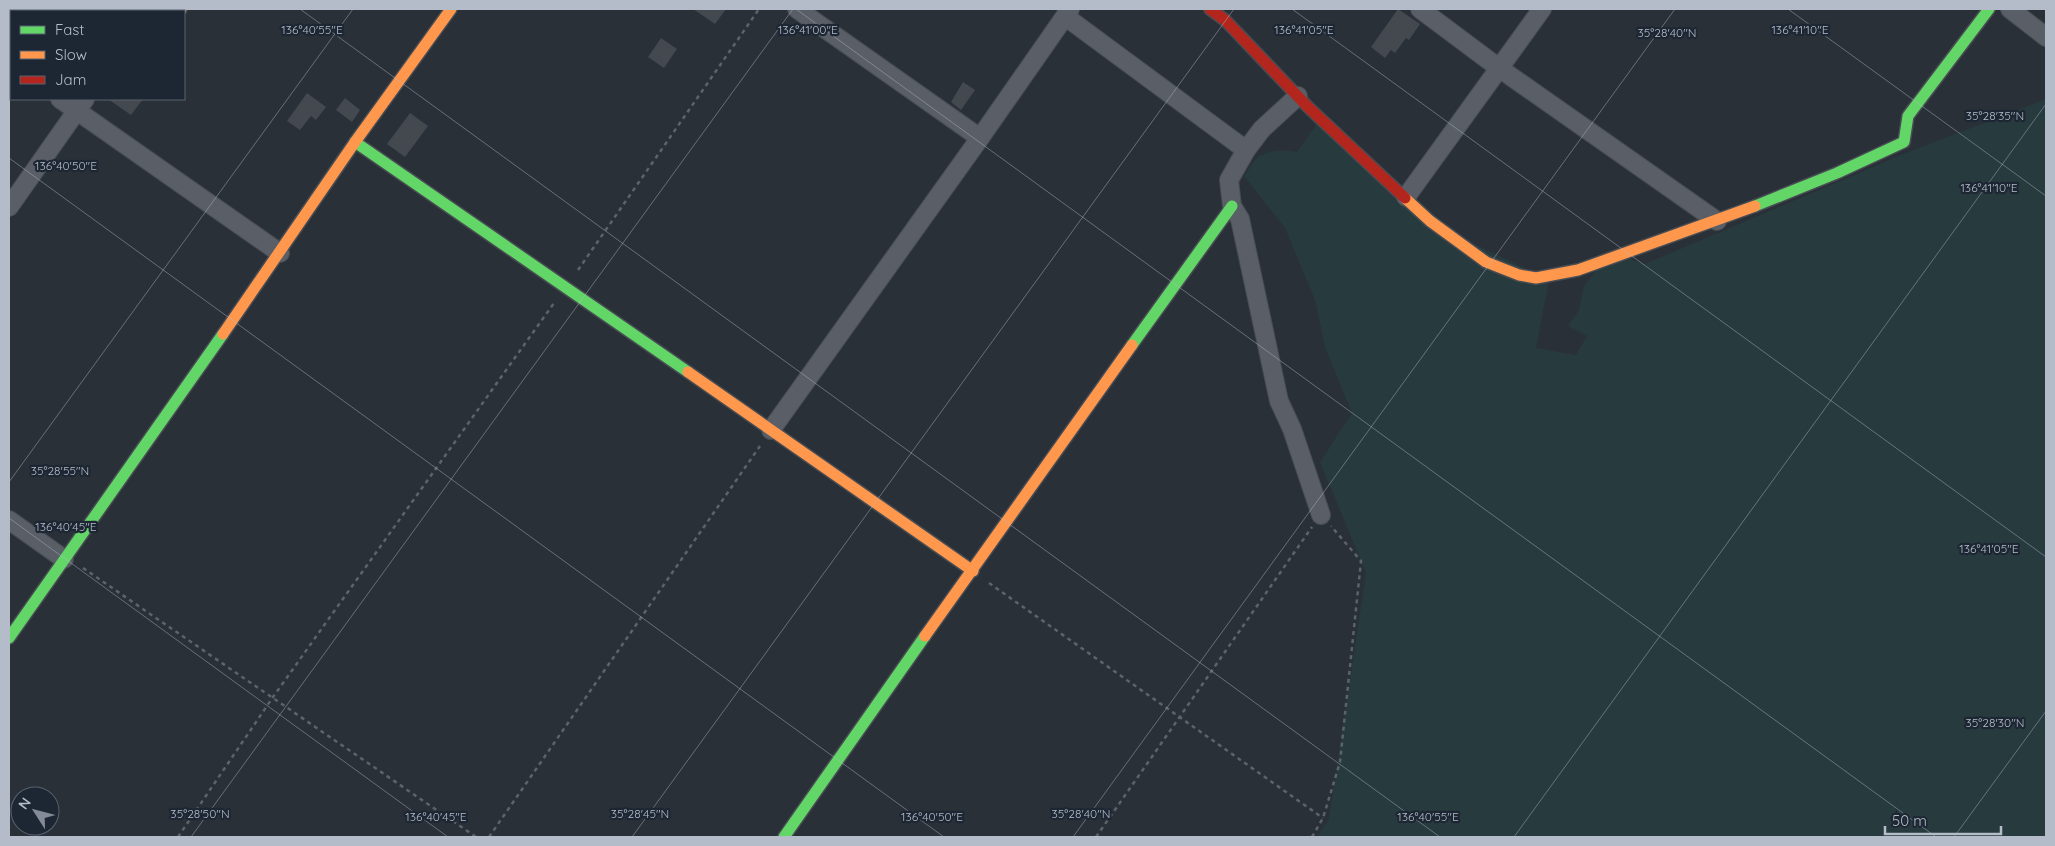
<svg xmlns="http://www.w3.org/2000/svg" width="2055" height="846" font-family="Quicksand,sans-serif">
	<style>
		.green { fill: #273a3e }
		.building { fill: #444950 }
		.lines { fill: none; stroke-linecap: round; stroke-linejoin: round }
		.street-casing { stroke: #484c53; stroke-width: 20 }
		.fast-casing { stroke: #484c53; stroke-width: 14 }
		.slow-casing { stroke: #484c53; stroke-width: 14 }
		.jam-casing { stroke: #484c53; stroke-width: 14 }
		.path { stroke: #5d636a; stroke-width: 2.5; stroke-dasharray: 4 4; stroke-linecap: butt }
		.street { stroke: #5a5e66; stroke-width: 18 }
		.fast { stroke: #63d668; stroke-width: 11 }
		.slow { stroke: #ff974d; stroke-width: 11 }
		.jam { stroke: #b3261e; stroke-width: 11 }
		.ticks { fill: none; stroke: #b4bcc9; stroke-width: 1; stroke-opacity: 0.45 }
		.ticks-label { font-size: 12px; text-anchor: middle; fill: #b4bcc9; stroke: #1d2633; stroke-width: 4.5; stroke-linejoin: round; paint-order: stroke }
	</style>
	<rect width="100%" height="100%" fill="#2a3038"/>
	<path class="green" d="M 2046,99 L 2046,837 L 1317,837 L 1329,819 L 1366,573 L 1320,462 L 1352,413 L 1325,347 L 1315,300 L 1285,228 L 1244,176 C 1248,171 1252,163 1256,159 C 1265,150 1286,149 1297,152 L 1317,124 L 1413,214 L 1549,280 L 1536,348 L 1576,355 L 1587,336 L 1568,326 L 1579,310 L 1584,286 L 1602,263 L 1626,258 L 1645,264 L 1901,155 Z"/>
	<g class="building">
		<path d="M 693,9 L 726,9 L 715,24 Z"/>
		<path d="M 1398,9 L 1420,24 L 1409,40 L 1406,38 L 1395,53 L 1391,50 L 1385,58 L 1371,47 Z"/>
		<path d="M 661,38 L 677,49 L 664,68 L 648,57 Z"/>
		<path d="M 963,82 L 975,90 L 961,110 L 951,102 Z"/>
		<path d="M 307,93 L 326,107 L 316,120 L 311,116 L 300,130 L 287,121 Z"/>
		<path d="M 345,98 L 360,110 L 352,122 L 336,110 Z"/>
		<path d="M 108,99 L 143,99 L 131,115 Z"/>
		<path d="M 410,113 L 428,126 L 405,157 L 387,144 Z"/>
	</g>
	<g class="lines">
		<defs>
			<g id="street">
				<path d="M 797,9 L 980,138"/>
				<path d="M 1420,9 L 1499,68 L 1717,221"/>
				<path d="M 2010,9 L 2046,37"/>
				<path d="M 149,11 L 150,9"/>
				<path d="M 1066,17 L 1246,150"/>
				<path d="M 9,66 L 11,68"/>
				<path d="M 1298,96 L 1262,129 L 1246,150 L 1229,180 L 1232,206 L 1240,219 L 1279,401 L 1292,429 L 1321,515"/>
				<path d="M 60,99 L 280,253"/>
				<path d="M 1406,197 L 1542,9"/>
				<path d="M 9,207 L 85,99"/>
				<path d="M 771,430 L 980,138 L 1070,9"/>
				<path d="M 9,520 L 64,559"/>
			</g>
			<g id="fast">
				<path d="M 9,37 L 11,37"/>
				<path d="M 355,142 L 688,372"/>
				<path d="M 1755,206 L 1837,173 L 1904,142 L 1908,116 L 1989,9"/>
				<path d="M 1132,345 L 1232,206"/>
				<path d="M 9,638 L 223,334"/>
				<path d="M 784,837 L 925,636"/>
			</g>
			<g id="slow">
				<path d="M 175,11 L 181,9"/>
				<path d="M 1405,198 L 1430,221 L 1486,262 L 1519,275 L 1536,278 L 1578,270 L 1755,206"/>
				<path d="M 223,334 L 355,142 L 451,9"/>
				<path d="M 688,372 L 973,571"/>
				<path d="M 925,636 L 1132,345"/>
			</g>
			<path id="jam" d="M 1210,9 L 1225,20 L 1308,107 L 1405,198"/>
		</defs>
		<use href="#street" class="street-casing"/>
		<use href="#fast" class="fast-casing"/>
		<use href="#slow" class="slow-casing"/>
		<use href="#jam" class="jam-casing"/>
		<g class="path">
			<path d="M 578,270 L 759,9"/>
			<path d="M 83,568 L 476,837"/>
			<path d="M 989,583 L 1323,818"/>
			<path d="M 178,837 L 273,697 L 554,303"/>
			<path d="M 489,837 L 760,446"/>
			<path d="M 1096,837 L 1312,527"/>
			<path d="M 1312,837 L 1323,818 L 1340,762 L 1361,561 L 1331,526"/>
		</g>
		<use href="#street" class="street"/>
		<use href="#fast" class="fast"/>
		<use href="#slow" class="slow"/>
		<use href="#jam" class="jam"/>
	</g>
	<path class="ticks" d="M 300,9 L 1440,837M 796,9 L 1936,837M 1292,9 L 2046,557M 1788,9 L 2046,196M 9,158 L 944,837M 9,482 L 353,9M 9,518 L 448,837M 191,837 L 793,9M 632,837 L 1234,9M 1073,837 L 1675,9M 1514,837 L 2046,104M 1954,837 L 2046,711"/>
	<g class="ticks-label">
		<text x="808" y="34">136°41'00"E</text>
		<text x="1800" y="34">136°41'10"E</text>
		<text x="312" y="34">136°40'55"E</text>
		<text x="1304" y="34">136°41'05"E</text>
		<text x="1667" y="37">35°28'40"N</text>
		<text x="1995" y="120">35°28'35"N</text>
		<text x="66" y="170">136°40'50"E</text>
		<text x="1989" y="192">136°41'10"E</text>
		<text x="60" y="475">35°28'55"N</text>
		<text x="66" y="531">136°40'45"E</text>
		<text x="1989" y="553">136°41'05"E</text>
		<text x="1995" y="727">35°28'30"N</text>
		<text x="200" y="818">35°28'50"N</text>
		<text x="640" y="818">35°28'45"N</text>
		<text x="1081" y="818">35°28'40"N</text>
		<text x="436" y="821">136°40'45"E</text>
		<text x="932" y="821">136°40'50"E</text>
		<text x="1428" y="821">136°40'55"E</text>
	</g>
	<rect width="2055" height="846" fill="none" stroke="#b4bcc9" stroke-width="20"/>
	<rect x="10" y="10" width="175" height="90" fill="#1d2633" stroke="#59626f"/>
	<rect x="20" y="26" width="25" height="8" fill="#63d668" stroke="#59626f"/>
	<text x="55" y="35" font-size="15" fill="#b4bcc9">Fast</text>
	<rect x="20" y="51" width="25" height="8" fill="#ff974d" stroke="#59626f"/>
	<text x="55" y="60" font-size="15" fill="#b4bcc9">Slow</text>
	<rect x="20" y="76" width="25" height="8" fill="#b3261e" stroke="#59626f"/>
	<text x="55" y="85" font-size="15" fill="#b4bcc9">Jam</text>
	<g transform="translate(35 811) rotate(306)"><circle r="24" fill="#1d2633" stroke="#59626f"/>
	<path d="M0-4L9 19L0 12L-9 19Z" fill="#848b96"/>
	<text y="-8" font-size="14" font-weight="bold" text-anchor="middle" fill="#b4bcc9">N</text>
	</g>
	<path d="M1885 826v8h116v-8" fill="none" stroke="#b4bcc9" stroke-width="2.5"/>
	<text x="1892" y="826" font-size="15" fill="#b4bcc9" stroke="#1d2633" stroke-width="4" paint-order="stroke">50 m</text>
</svg>
